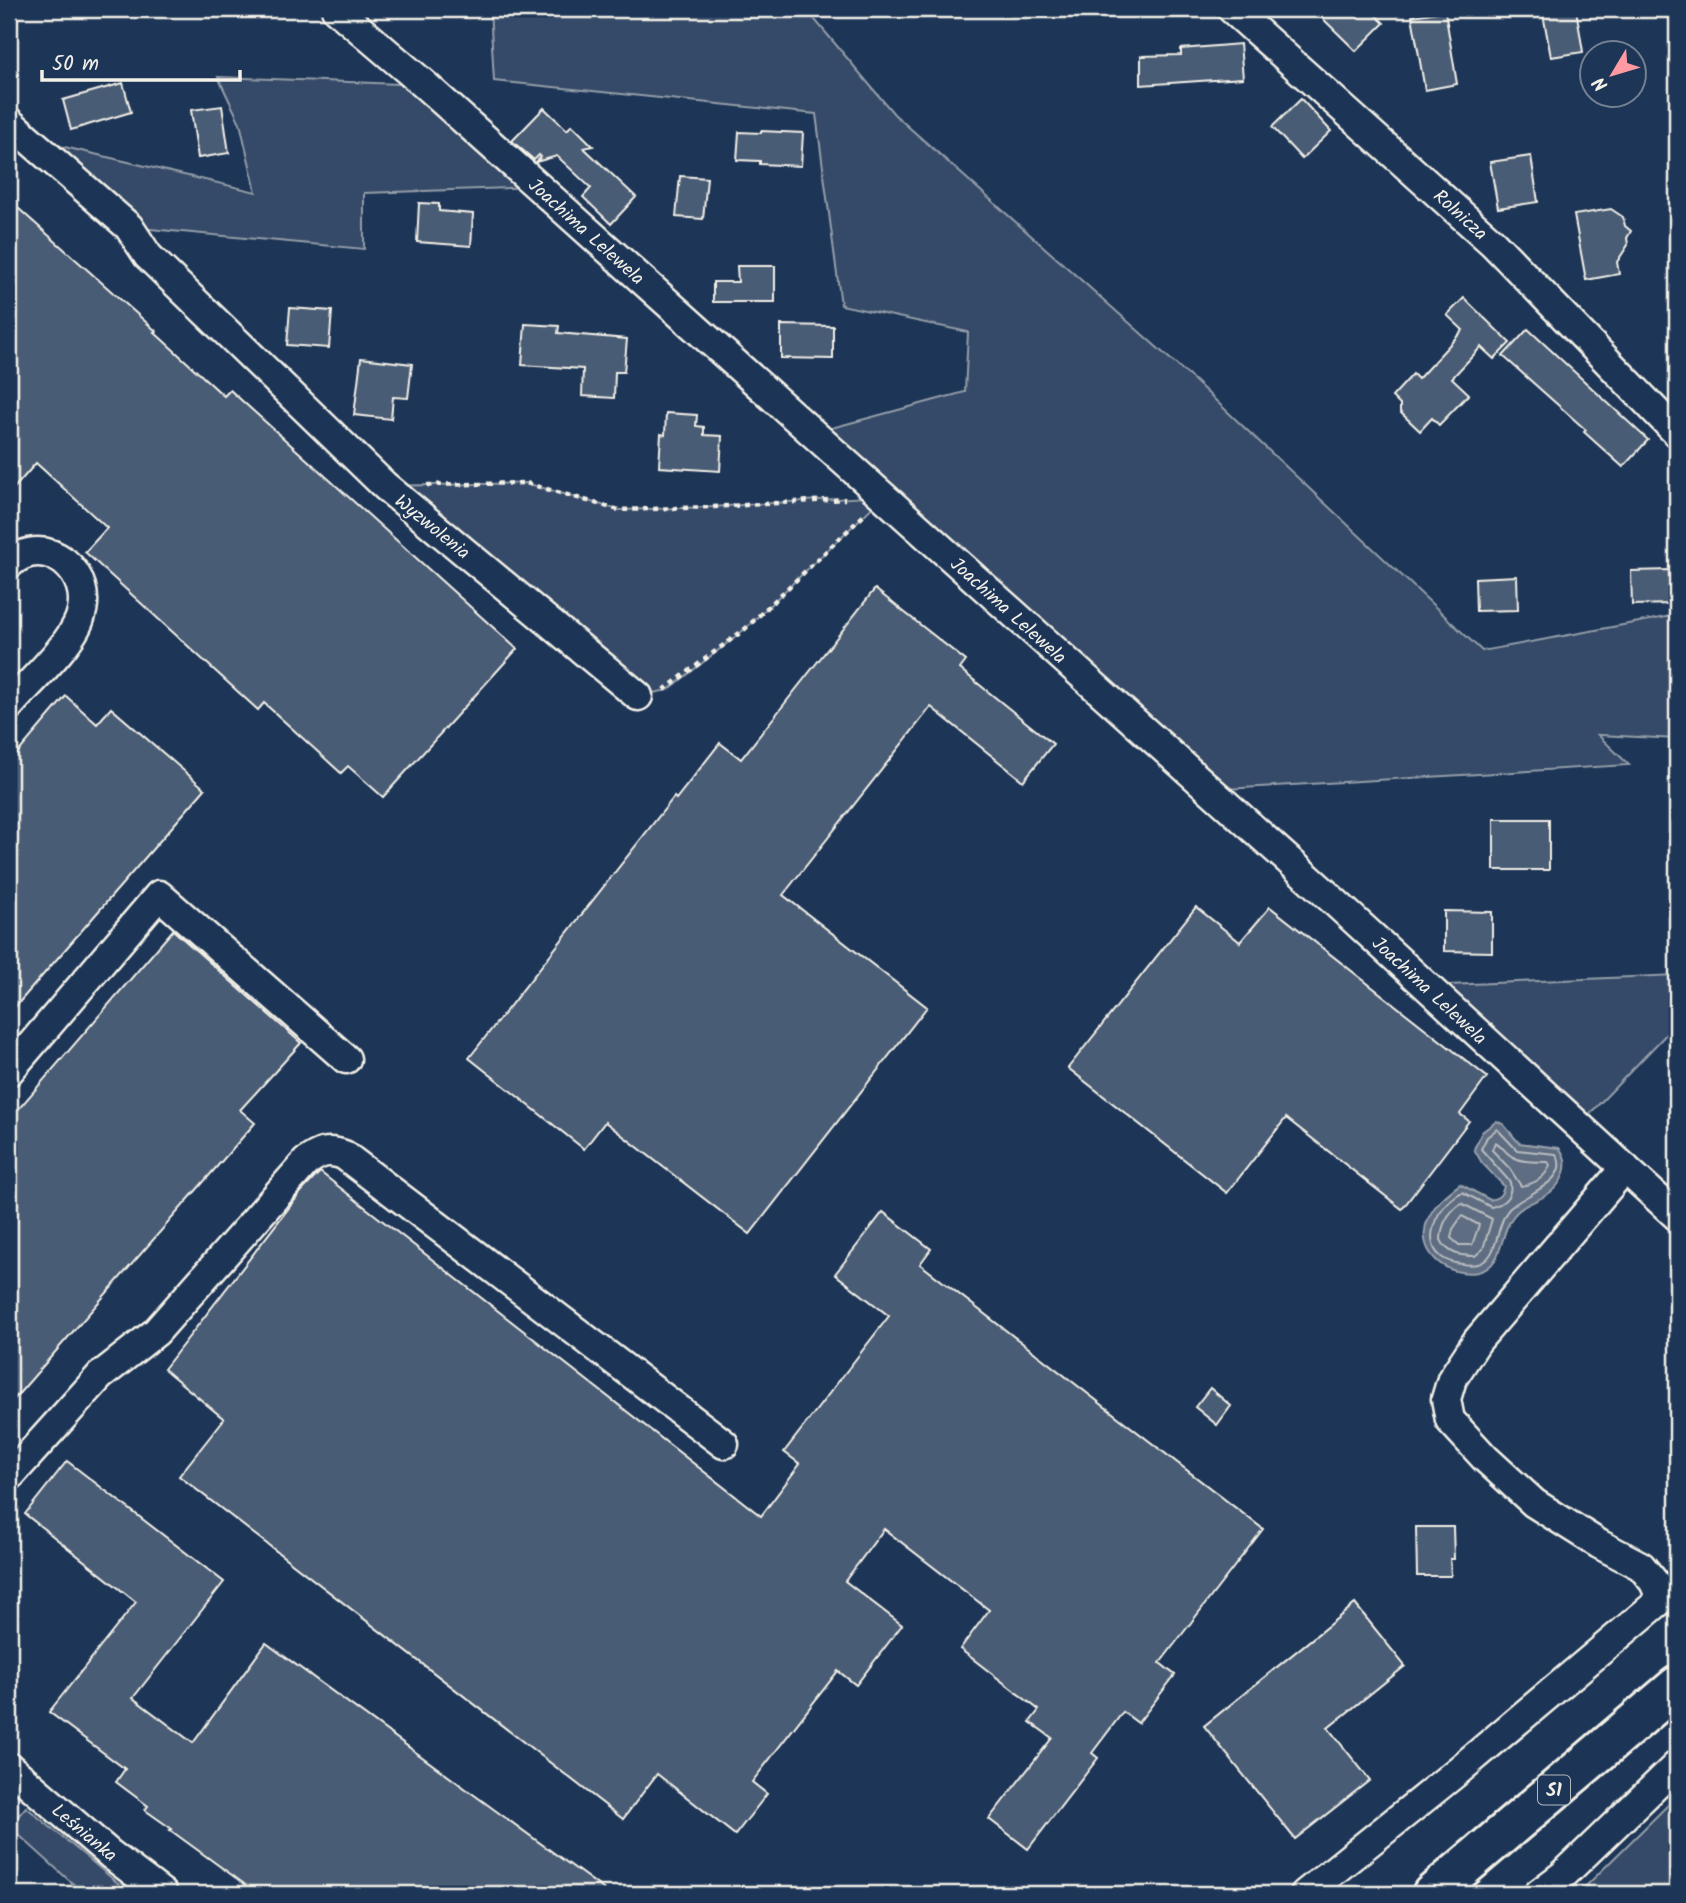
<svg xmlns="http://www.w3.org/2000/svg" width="1686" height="1903" font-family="Kalam,sans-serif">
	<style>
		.green { fill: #354a67; stroke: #949ea8; stroke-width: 2 }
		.water { fill: #5e6d82; stroke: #9aa2ab; stroke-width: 2 }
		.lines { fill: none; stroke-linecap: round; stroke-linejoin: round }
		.shore { stroke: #b8bcbf; stroke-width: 2 }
		.building { fill: #485b74; stroke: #f4f1e8; stroke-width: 2 }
		.minor-casing { stroke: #f4f1e8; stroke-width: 33 }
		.highway-casing { stroke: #f4f1e8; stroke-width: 44 }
		.path { stroke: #f4f1e8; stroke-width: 4.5; stroke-dasharray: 5 5; stroke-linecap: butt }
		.minor { stroke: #1d3557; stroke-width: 28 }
		.highway { stroke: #1d3557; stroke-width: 38 }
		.labels { text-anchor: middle; stroke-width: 5; stroke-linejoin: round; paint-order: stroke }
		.shield { fill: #1d3557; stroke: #b4b9bc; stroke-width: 2 }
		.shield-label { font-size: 18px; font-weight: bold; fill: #f4f1e8 }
		.street-label { font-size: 19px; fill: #f4f1e8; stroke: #1d3557 }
	</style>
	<rect width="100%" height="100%" fill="#1d3557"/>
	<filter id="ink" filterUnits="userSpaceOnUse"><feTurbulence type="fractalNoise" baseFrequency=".0143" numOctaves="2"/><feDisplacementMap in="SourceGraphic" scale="14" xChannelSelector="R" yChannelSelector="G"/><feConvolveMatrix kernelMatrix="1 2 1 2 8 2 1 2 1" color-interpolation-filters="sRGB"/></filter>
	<g filter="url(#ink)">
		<g class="green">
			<path d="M 490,9 L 806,9 L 894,114 L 1196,382 L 1482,651 L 1677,615 L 1677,739 L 1598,735 L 1629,765 L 1209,790 L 883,497 L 745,629 L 668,690 L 638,696 L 385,486 L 526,483 L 619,510 L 712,507 L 882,496 L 813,433 L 965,392 L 968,332 L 841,305 L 816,114 L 494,81 Z"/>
			<path d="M 218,77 L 425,85 L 539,187 L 364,193 L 364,249 L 129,227 L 26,138 L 256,192 L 240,123 Z"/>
			<path d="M 1677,975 L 1677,1023 L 1578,1126 L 1426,986 Z"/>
			<path d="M 1677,1796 L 1677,1894 L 1578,1894 Z"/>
			<path d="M 26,1807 L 131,1894 L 81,1894 L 82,1892 L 9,1826 Z"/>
		</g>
		<path class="water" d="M 1497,1121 L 1504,1125 L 1519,1143 L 1559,1148 C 1573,1164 1562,1186 1545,1196 C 1529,1205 1517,1206 1508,1225 C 1500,1241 1501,1267 1478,1272 C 1446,1278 1414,1251 1428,1219 C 1435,1203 1447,1194 1460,1184 L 1490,1200 C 1499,1198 1502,1195 1504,1186 L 1482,1163 L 1474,1149 L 1482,1132 Z"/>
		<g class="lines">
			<g class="shore">
				<path d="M 1497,1129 L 1517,1150 L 1556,1154 C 1573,1181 1522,1195 1509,1209 C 1495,1224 1500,1258 1478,1264 C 1473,1265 1468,1265 1462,1264 C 1414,1260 1431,1207 1462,1192 L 1491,1207 C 1504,1204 1513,1196 1510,1182 L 1481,1149 L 1487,1137 Z"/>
				<path d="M 1495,1142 C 1502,1145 1505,1153 1513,1157 C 1524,1163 1536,1161 1548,1162 L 1550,1165 C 1545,1179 1534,1184 1521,1186 L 1510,1169 L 1492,1150 Z"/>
				<path d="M 1461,1203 L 1492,1219 L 1483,1249 L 1475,1256 C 1460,1256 1448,1254 1441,1240 C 1441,1225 1449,1212 1461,1203 Z"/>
				<path d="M 1462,1216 L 1479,1225 L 1472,1245 L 1459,1245 L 1451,1238 L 1453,1229 Z"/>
			</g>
		</g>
		<g class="building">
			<path d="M 1313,9 L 1369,9 L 1384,23 L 1356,51 Z"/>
			<path d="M 1542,9 L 1576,9 L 1583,52 L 1551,57 Z"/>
			<path d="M 1445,11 L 1457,84 L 1425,90 L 1412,16 Z"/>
			<path d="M 1240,44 L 1243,78 L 1141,85 L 1141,56 L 1181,55 L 1181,49 Z"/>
			<path d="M 123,83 L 131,112 L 71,130 L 63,100 Z"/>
			<path d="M 1301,99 L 1331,131 L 1302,159 L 1272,127 Z"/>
			<path d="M 222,106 L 229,153 L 198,158 L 191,110 Z"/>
			<path d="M 544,108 L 567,130 L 572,125 L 593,146 L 584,148 L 636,197 L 611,224 L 583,197 L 591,188 L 557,156 L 536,162 L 541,157 L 539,155 L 534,160 L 512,141 Z"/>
			<path d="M 761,131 L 803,133 L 801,166 L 760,164 L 760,161 L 737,160 L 739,132 L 761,133 Z"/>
			<path d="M 1531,156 L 1538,202 L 1498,208 L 1490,162 Z"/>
			<path d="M 680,176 L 707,178 L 703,219 L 676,217 Z"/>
			<path d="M 9,200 L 156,331 L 154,332 L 224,396 L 230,390 L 517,649 L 383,797 L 348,766 L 341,773 L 264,703 L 258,710 L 85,552 L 107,528 L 36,463 L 9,494 Z"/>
			<path d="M 419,203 L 439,204 L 439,211 L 473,214 L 471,246 L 417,242 Z"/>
			<path d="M 1611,209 L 1623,217 L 1625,226 L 1631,231 L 1627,238 L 1628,245 L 1617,262 L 1619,274 L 1586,280 L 1574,215 Z"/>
			<path d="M 737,266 L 775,266 L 775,302 L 713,302 L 713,282 L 738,282 Z"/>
			<path d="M 1464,298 L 1510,343 L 1494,359 L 1481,347 L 1452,378 L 1469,394 L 1439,425 L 1432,418 L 1420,431 L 1400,412 L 1400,405 L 1392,397 L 1413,374 L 1418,379 L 1463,330 L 1447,315 Z"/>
			<path d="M 290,308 L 332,311 L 329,348 L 287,345 Z"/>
			<path d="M 525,324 L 559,326 L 558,333 L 627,339 L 624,372 L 615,372 L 614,398 L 582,396 L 583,369 L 522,365 Z"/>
			<path d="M 781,325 L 833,326 L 833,359 L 781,358 Z"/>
			<path d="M 1528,329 L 1648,440 L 1623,467 L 1584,432 L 1586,430 L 1503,356 Z"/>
			<path d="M 361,358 L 412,364 L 408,398 L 393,397 L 391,419 L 354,415 Z"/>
			<path d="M 666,413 L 697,415 L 696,426 L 704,427 L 704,435 L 722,436 L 720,471 L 659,467 L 661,434 L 665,435 Z"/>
			<path d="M 1672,570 L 1673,604 L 1632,605 L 1631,571 Z"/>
			<path d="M 1517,576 L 1518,610 L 1476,611 L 1475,578 Z"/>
			<path d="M 875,589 L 966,661 L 960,669 L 1053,744 L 1023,781 L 931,707 L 783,895 L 927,1007 L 750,1234 L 605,1122 L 584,1149 L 469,1058 L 674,797 L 676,799 L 720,743 L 741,759 Z"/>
			<path d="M 66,696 L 97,724 L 111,708 L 205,789 L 9,1014 L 9,763 Z"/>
			<rect x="1494" y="819" width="55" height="51"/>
			<path d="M 1196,907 L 1240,942 L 1270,907 L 1487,1077 L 1460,1114 L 1469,1121 L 1402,1209 L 1286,1118 L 1227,1193 L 1068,1068 Z"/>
			<path d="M 1444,911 L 1492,912 L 1492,952 L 1444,951 Z"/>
			<path d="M 173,930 L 301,1043 L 240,1110 L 255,1123 L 9,1405 L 9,1120 Z"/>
			<path d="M 320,1172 L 761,1516 L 800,1464 L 784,1452 L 889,1316 L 835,1274 L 883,1212 L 931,1249 L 920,1264 L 1263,1529 L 1160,1663 L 1175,1675 L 1138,1723 L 1123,1712 L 1092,1753 L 1098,1758 L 1028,1849 L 989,1819 L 1052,1738 L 1030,1722 L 1039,1710 L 960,1649 L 989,1610 L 884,1529 L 845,1581 L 902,1625 L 856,1685 L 838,1671 L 752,1782 L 767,1794 L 735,1835 L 657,1774 L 623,1819 L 179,1476 L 224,1419 L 164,1369 L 302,1191 Z"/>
			<path d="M 1210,1388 L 1231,1406 L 1217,1425 L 1195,1407 Z"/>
			<path d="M 67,1461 L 224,1582 L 133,1698 L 193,1743 L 266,1643 L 610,1894 L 258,1894 L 170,1830 L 172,1829 L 145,1810 L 148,1806 L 116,1782 L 125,1769 L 49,1712 L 136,1602 L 25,1514 Z"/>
			<path d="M 1416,1527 L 1453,1527 L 1454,1559 L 1450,1559 L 1451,1576 L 1417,1576 Z"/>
			<path d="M 1355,1604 L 1405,1666 L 1328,1728 L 1370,1780 L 1295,1839 L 1204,1726 Z"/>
		</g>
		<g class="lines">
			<defs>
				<g id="minor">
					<path d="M 336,9 L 425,85 L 1325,893 L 1677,1216"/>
					<path d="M 1232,9 L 1493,243 L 1677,433"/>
					<path d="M 9,122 L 129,227 L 148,256 L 385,486 L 638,696"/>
					<path d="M 9,564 C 46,530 96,574 80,618 C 71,645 29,683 9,706"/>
					<path d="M 9,1071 L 159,895 L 346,1059"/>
					<path d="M 1625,1168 L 1477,1341 L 1452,1379 L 1446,1399 L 1450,1420 L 1485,1458 L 1534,1503 L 1599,1544 L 1641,1566 L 1654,1582 L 1662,1600"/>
					<path d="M 9,1477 L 100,1376 L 156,1332 L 306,1162 C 320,1152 328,1149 344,1155 L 724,1444"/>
					<path d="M 9,1767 L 110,1854 L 163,1894"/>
					<path d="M 1305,1894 L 1459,1770 L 1675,1588"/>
					<path d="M 1538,1894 L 1562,1876 L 1677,1765"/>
				</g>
				<path id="highway" d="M 1432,1894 L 1677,1686"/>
			</defs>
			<use href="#minor" class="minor-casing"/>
			<use href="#highway" class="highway-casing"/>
			<g class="path">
				<path d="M 427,485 L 526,483 L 619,510 L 712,507 L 845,499"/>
				<path d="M 664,690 L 745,629 L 865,514"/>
			</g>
			<use href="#minor" class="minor"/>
			<use href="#highway" class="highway"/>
		</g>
	</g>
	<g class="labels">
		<rect class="shield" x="1538" y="1775.5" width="32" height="29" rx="5"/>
		<g class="shield-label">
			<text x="1554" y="1796">S1</text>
		</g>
		<g class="street-label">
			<text transform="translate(1461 214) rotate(42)" y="7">Rolnicza</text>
			<text transform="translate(587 231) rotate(42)" y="7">Joachima Lelewela</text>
			<text transform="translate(433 526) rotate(39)" y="7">Wyzwolenia</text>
			<text transform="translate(1009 610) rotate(42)" y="7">Joachima Lelewela</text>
			<text transform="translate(1430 990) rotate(43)" y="7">Joachima Lelewela</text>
			<text transform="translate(85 1832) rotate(40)" y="7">Leśnianka</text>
		</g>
	</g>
	<rect width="1686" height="1903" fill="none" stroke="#1d3557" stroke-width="35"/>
	<rect x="18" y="18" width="1651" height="1868" fill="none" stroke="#f4f1e8" stroke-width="2.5" filter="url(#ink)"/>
	<g transform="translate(1613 74) rotate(232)"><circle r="33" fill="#1d3557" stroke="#738091" stroke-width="2"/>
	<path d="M0-5L12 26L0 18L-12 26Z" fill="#ff9aa2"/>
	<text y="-10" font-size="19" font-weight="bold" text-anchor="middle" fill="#f4f1e8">N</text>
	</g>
	<path d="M42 70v10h198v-10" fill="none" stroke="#f4f1e8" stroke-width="3.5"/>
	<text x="52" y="70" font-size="21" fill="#f4f1e8" stroke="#1d3557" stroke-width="5" paint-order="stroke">50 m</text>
</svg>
